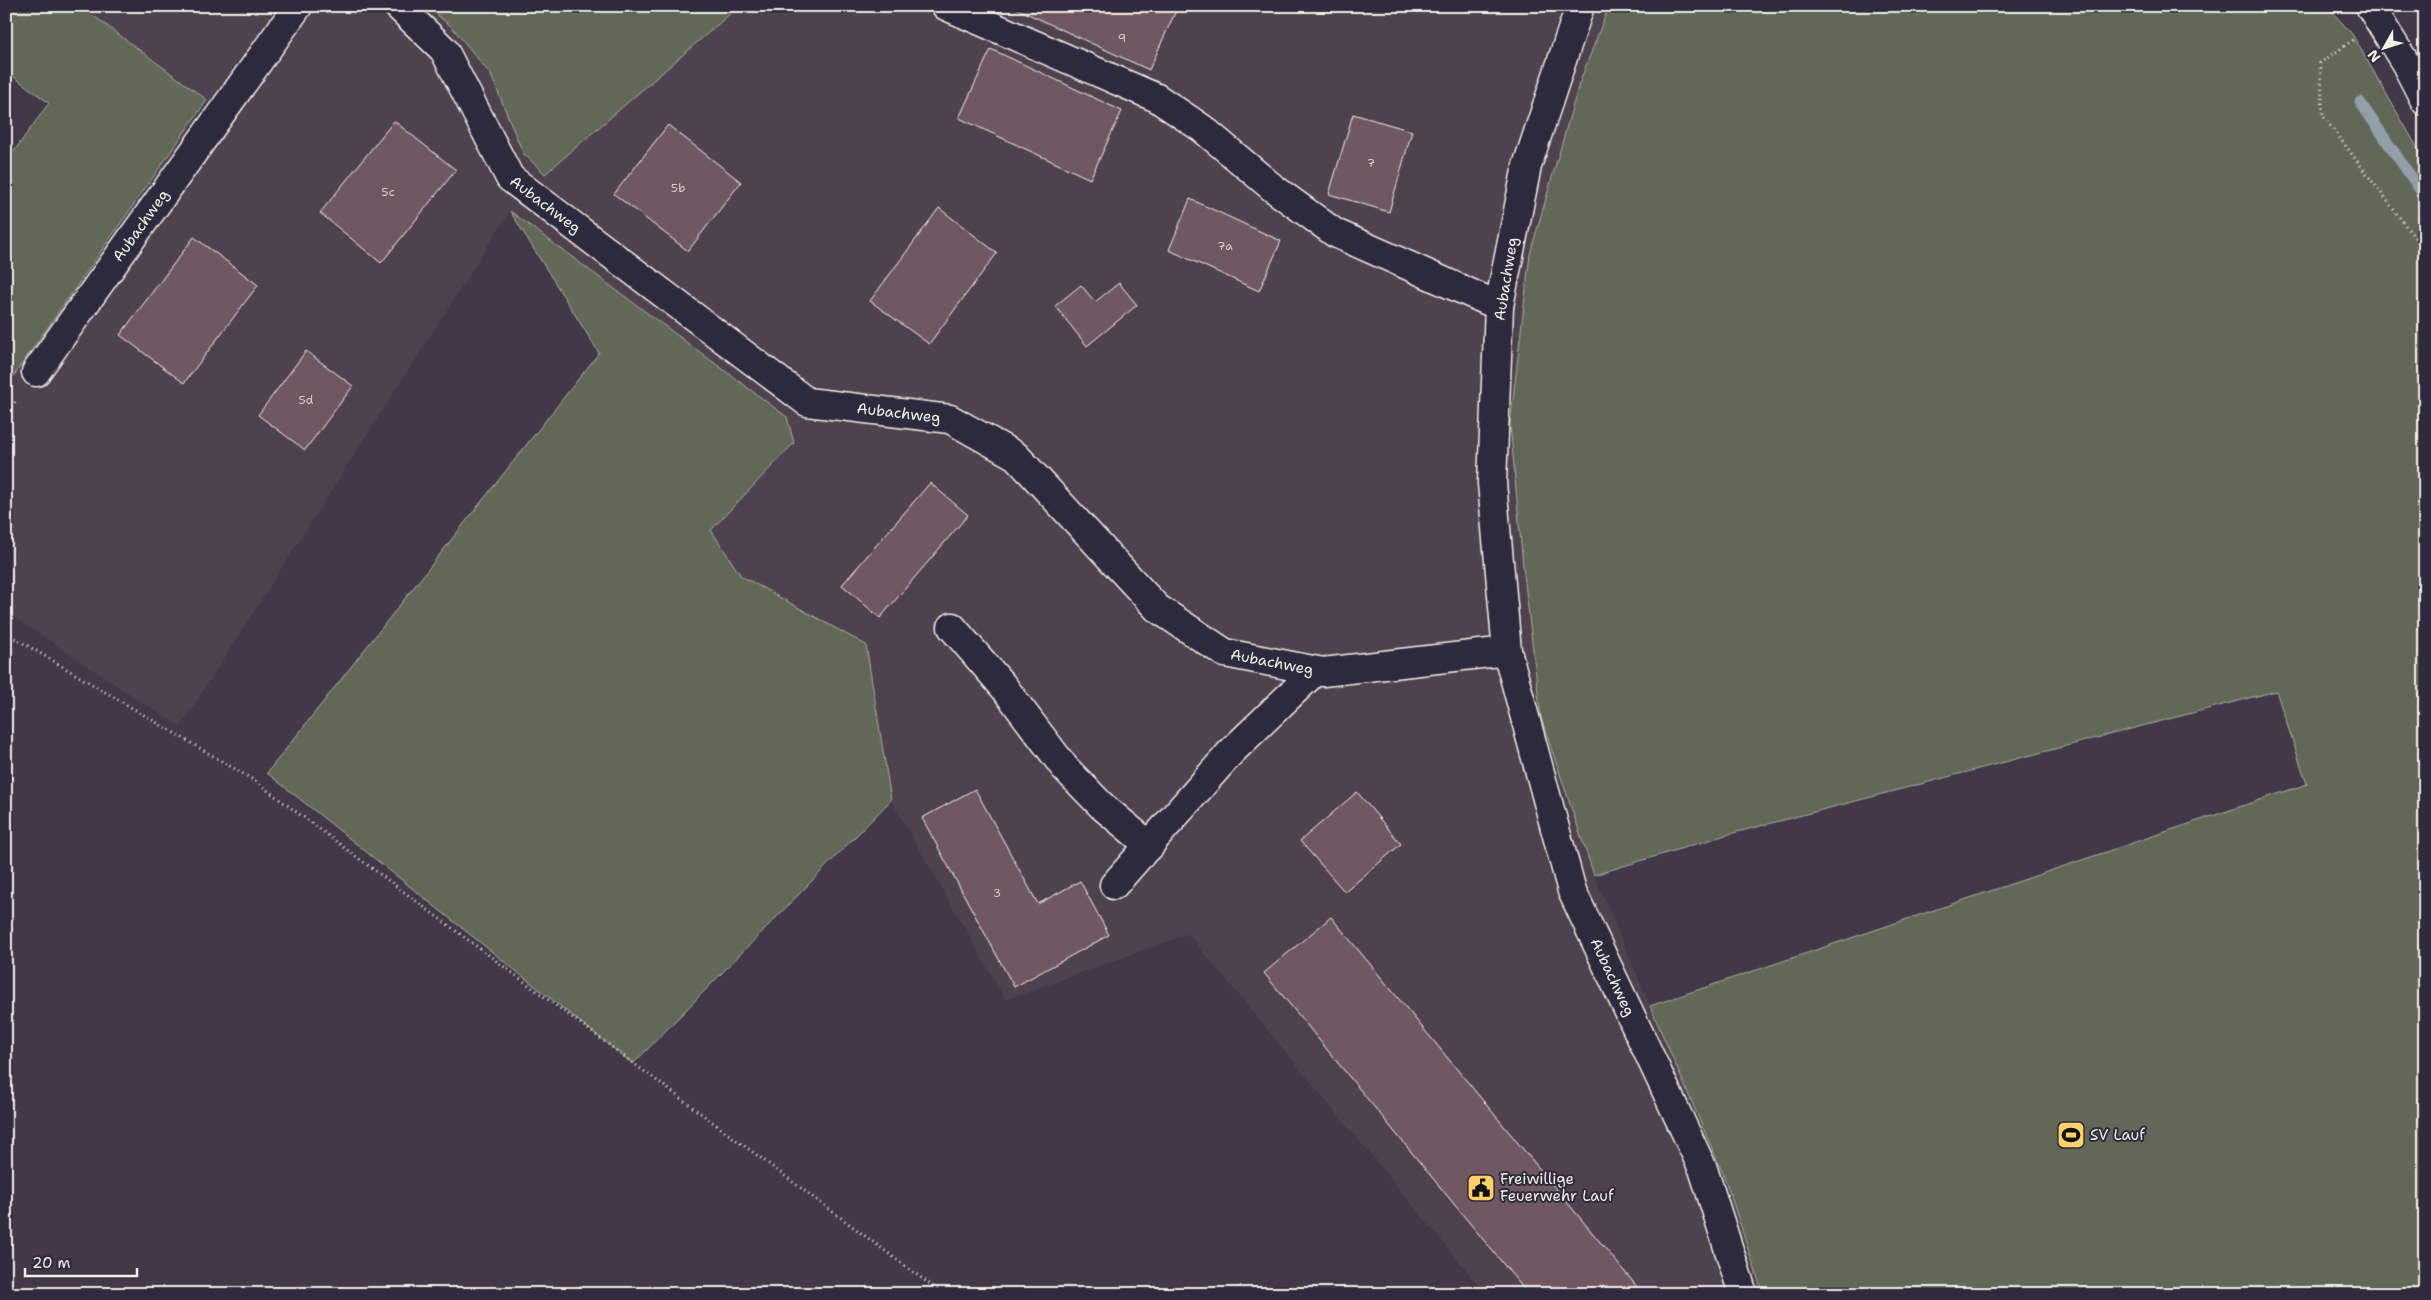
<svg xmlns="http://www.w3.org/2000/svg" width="2431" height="1300" font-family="'Shantell Sans',sans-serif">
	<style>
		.built { fill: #504250 }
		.green { fill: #626759; stroke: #abaca0 }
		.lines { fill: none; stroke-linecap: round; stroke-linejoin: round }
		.stream { stroke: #939fa8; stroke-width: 11 }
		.building { fill: #705862; stroke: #f4f1e8 }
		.minor-casing { stroke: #f4f1e8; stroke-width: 31 }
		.path { stroke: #f4f1e8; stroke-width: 3; stroke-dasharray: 1 4; stroke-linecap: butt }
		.minor { stroke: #2f2a3d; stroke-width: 28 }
		.labels { text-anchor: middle; stroke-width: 4; stroke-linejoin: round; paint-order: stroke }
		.number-label { font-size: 12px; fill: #d3cbc6 }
		.street-label { font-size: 15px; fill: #f4f1e8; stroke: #2f2a3d }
		.poi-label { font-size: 15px; fill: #f4f1e8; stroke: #2f2a3d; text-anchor: start }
	</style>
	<rect width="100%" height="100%" fill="#423848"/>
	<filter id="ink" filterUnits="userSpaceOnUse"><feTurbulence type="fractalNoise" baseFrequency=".02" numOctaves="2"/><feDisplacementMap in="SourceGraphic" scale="10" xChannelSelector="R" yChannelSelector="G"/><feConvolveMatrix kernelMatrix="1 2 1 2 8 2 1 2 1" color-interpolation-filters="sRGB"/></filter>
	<g filter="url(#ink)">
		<path class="built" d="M 80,6 L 426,6 L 452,27 L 491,75 L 523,153 L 734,12 L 739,6 L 1609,6 L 1579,84 L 1530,254 L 1523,566 L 1541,718 L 1594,875 L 1724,1176 L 1763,1294 L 1486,1294 L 1188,934 L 1006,1000 L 891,800 L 866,645 L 740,576 L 711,530 L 794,443 L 510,211 L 180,727 L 6,612 L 6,387 L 207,100 Z"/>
		<g class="green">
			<path d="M 17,6 L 80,6 L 207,100 L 6,387 L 6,162 L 49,103 L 6,71 L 6,20 Z"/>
			<path d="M 426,6 L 739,6 L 545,174 L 523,153 L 491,75 L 452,27 Z"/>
			<path d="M 1609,6 L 2327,6 L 2352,34 L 2425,161 L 2425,1294 L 1763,1294 L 1724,1176 L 1650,1006 L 2307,784 L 2276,691 L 1726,835 L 1594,875 L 1541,718 L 1523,566 L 1510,424 L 1530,254 L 1579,84 Z"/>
			<path d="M 510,211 L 787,417 L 794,443 L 711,530 L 741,576 L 866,645 L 891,800 L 633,1064 L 267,773 L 599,353 Z"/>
		</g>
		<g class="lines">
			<path class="stream" d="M 2360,102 L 2425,197"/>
		</g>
		<g class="building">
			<path d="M 1011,6 L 1178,6 L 1149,70 Z"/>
			<path d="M 991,49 L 1122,111 L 1090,179 L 959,118 Z"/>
			<path d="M 1353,114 L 1412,131 L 1389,212 L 1329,194 Z"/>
			<path d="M 394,121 L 456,170 L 381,263 L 320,213 Z"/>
			<path d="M 668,125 L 741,182 L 688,251 L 614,194 Z"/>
			<path d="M 1190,199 L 1281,241 L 1259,291 L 1169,250 Z"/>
			<path d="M 939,208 L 997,253 L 929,344 L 870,301 Z"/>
			<path d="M 194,237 L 258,285 L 184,383 L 120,335 Z"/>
			<path d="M 1119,283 L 1137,305 L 1087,346 L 1055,306 L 1081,285 L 1095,302 Z"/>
			<path d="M 306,351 L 353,386 L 305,450 L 258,415 Z"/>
			<path d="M 930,483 L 968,515 L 880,618 L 842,585 Z"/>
			<path d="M 975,789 L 1038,904 L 1080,881 L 1109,935 L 1014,987 L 922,818 Z"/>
			<path d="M 1357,792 L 1401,844 L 1345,892 L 1300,841 Z"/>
			<path d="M 1331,917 L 1643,1294 L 1528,1294 L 1264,973 Z"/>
		</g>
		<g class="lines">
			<defs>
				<g id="minor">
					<path id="s1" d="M 398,6 L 444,50 L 510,178 L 807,402 L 950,419 L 1016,456 L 1157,608 L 1225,653 L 1323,672 L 1507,651"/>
					<path d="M 946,6 L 1157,98 L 1203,129 L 1273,188 L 1335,233 L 1499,306"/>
					<path id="s2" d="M 1580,6 L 1527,166 L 1499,306 L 1492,483 L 1507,651 L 1572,891 L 1703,1169 L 1743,1294"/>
					<path d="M 2370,6 L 2406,64 L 2425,101"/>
					<path id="s3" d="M 36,372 L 298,6"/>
					<path d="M 952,627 L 1003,686 L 1065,768 L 1102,806 L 1150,846"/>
					<path d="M 1114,885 L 1231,752 L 1315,671"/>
				</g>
			</defs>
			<use href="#minor" class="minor-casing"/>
			<g class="path">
				<path d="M 2353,40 L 2320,63 L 2323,116 L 2425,251"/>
				<path d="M 6,415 L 17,399"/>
				<path d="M 6,633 L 255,781 L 943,1294"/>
			</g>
			<use href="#minor" class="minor"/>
		</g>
	</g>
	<defs>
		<symbol id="stadium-square" viewBox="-11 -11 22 22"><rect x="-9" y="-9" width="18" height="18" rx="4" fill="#ffd166" stroke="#2f2a3d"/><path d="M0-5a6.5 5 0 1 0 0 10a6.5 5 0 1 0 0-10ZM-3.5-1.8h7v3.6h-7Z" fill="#111"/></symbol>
		<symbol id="civic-square" viewBox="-11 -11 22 22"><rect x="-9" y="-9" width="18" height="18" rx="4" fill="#ffd166" stroke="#2f2a3d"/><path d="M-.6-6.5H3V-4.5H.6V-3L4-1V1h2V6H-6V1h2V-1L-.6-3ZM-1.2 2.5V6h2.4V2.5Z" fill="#111"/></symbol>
	</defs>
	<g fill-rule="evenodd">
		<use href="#stadium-square" x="2055" y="1119" width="32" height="32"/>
		<use href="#civic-square" x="1465" y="1172" width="32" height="32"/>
	</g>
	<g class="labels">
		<g class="number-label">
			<text x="1122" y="42">9</text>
			<text x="1371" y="167">7</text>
			<text x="678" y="192">5b</text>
			<text x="388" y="196">5c</text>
			<text x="1225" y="250">7a</text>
			<text x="306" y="404">5d</text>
			<text x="997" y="897">3</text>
		</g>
		<g class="street-label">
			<text dy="5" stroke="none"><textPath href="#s1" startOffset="252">Aubachweg</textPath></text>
			<text dy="5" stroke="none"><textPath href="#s3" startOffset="180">Aubachweg</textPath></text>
			<text transform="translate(1506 279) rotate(-81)" y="5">Aubachweg</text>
			<text dy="5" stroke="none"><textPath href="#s1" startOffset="672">Aubachweg</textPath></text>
			<text dy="5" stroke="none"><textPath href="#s1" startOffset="1136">Aubachweg</textPath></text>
			<text dy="5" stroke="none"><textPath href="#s2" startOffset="1001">Aubachweg</textPath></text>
		</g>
		<g class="poi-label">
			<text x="2090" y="1140">SV Lauf</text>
			<text x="1500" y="1184">Freiwillige<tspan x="1500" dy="17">Feuerwehr Lauf</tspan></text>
		</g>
	</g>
	<rect width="2431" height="1300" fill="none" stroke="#2f2a3d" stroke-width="25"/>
	<rect x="12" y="12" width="2406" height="1275" fill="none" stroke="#f4f1e8" stroke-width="2" filter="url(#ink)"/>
	<g transform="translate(2384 48) rotate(231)" stroke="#2f2a3d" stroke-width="4" paint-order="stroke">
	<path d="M0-4L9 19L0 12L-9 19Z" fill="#f4f1e8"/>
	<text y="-8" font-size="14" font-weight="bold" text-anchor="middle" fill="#f4f1e8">N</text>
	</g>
	<path d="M25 1268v8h112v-8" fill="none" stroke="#f4f1e8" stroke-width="2.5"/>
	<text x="32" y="1268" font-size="15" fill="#f4f1e8" stroke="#2f2a3d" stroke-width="4" paint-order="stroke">20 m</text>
</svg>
